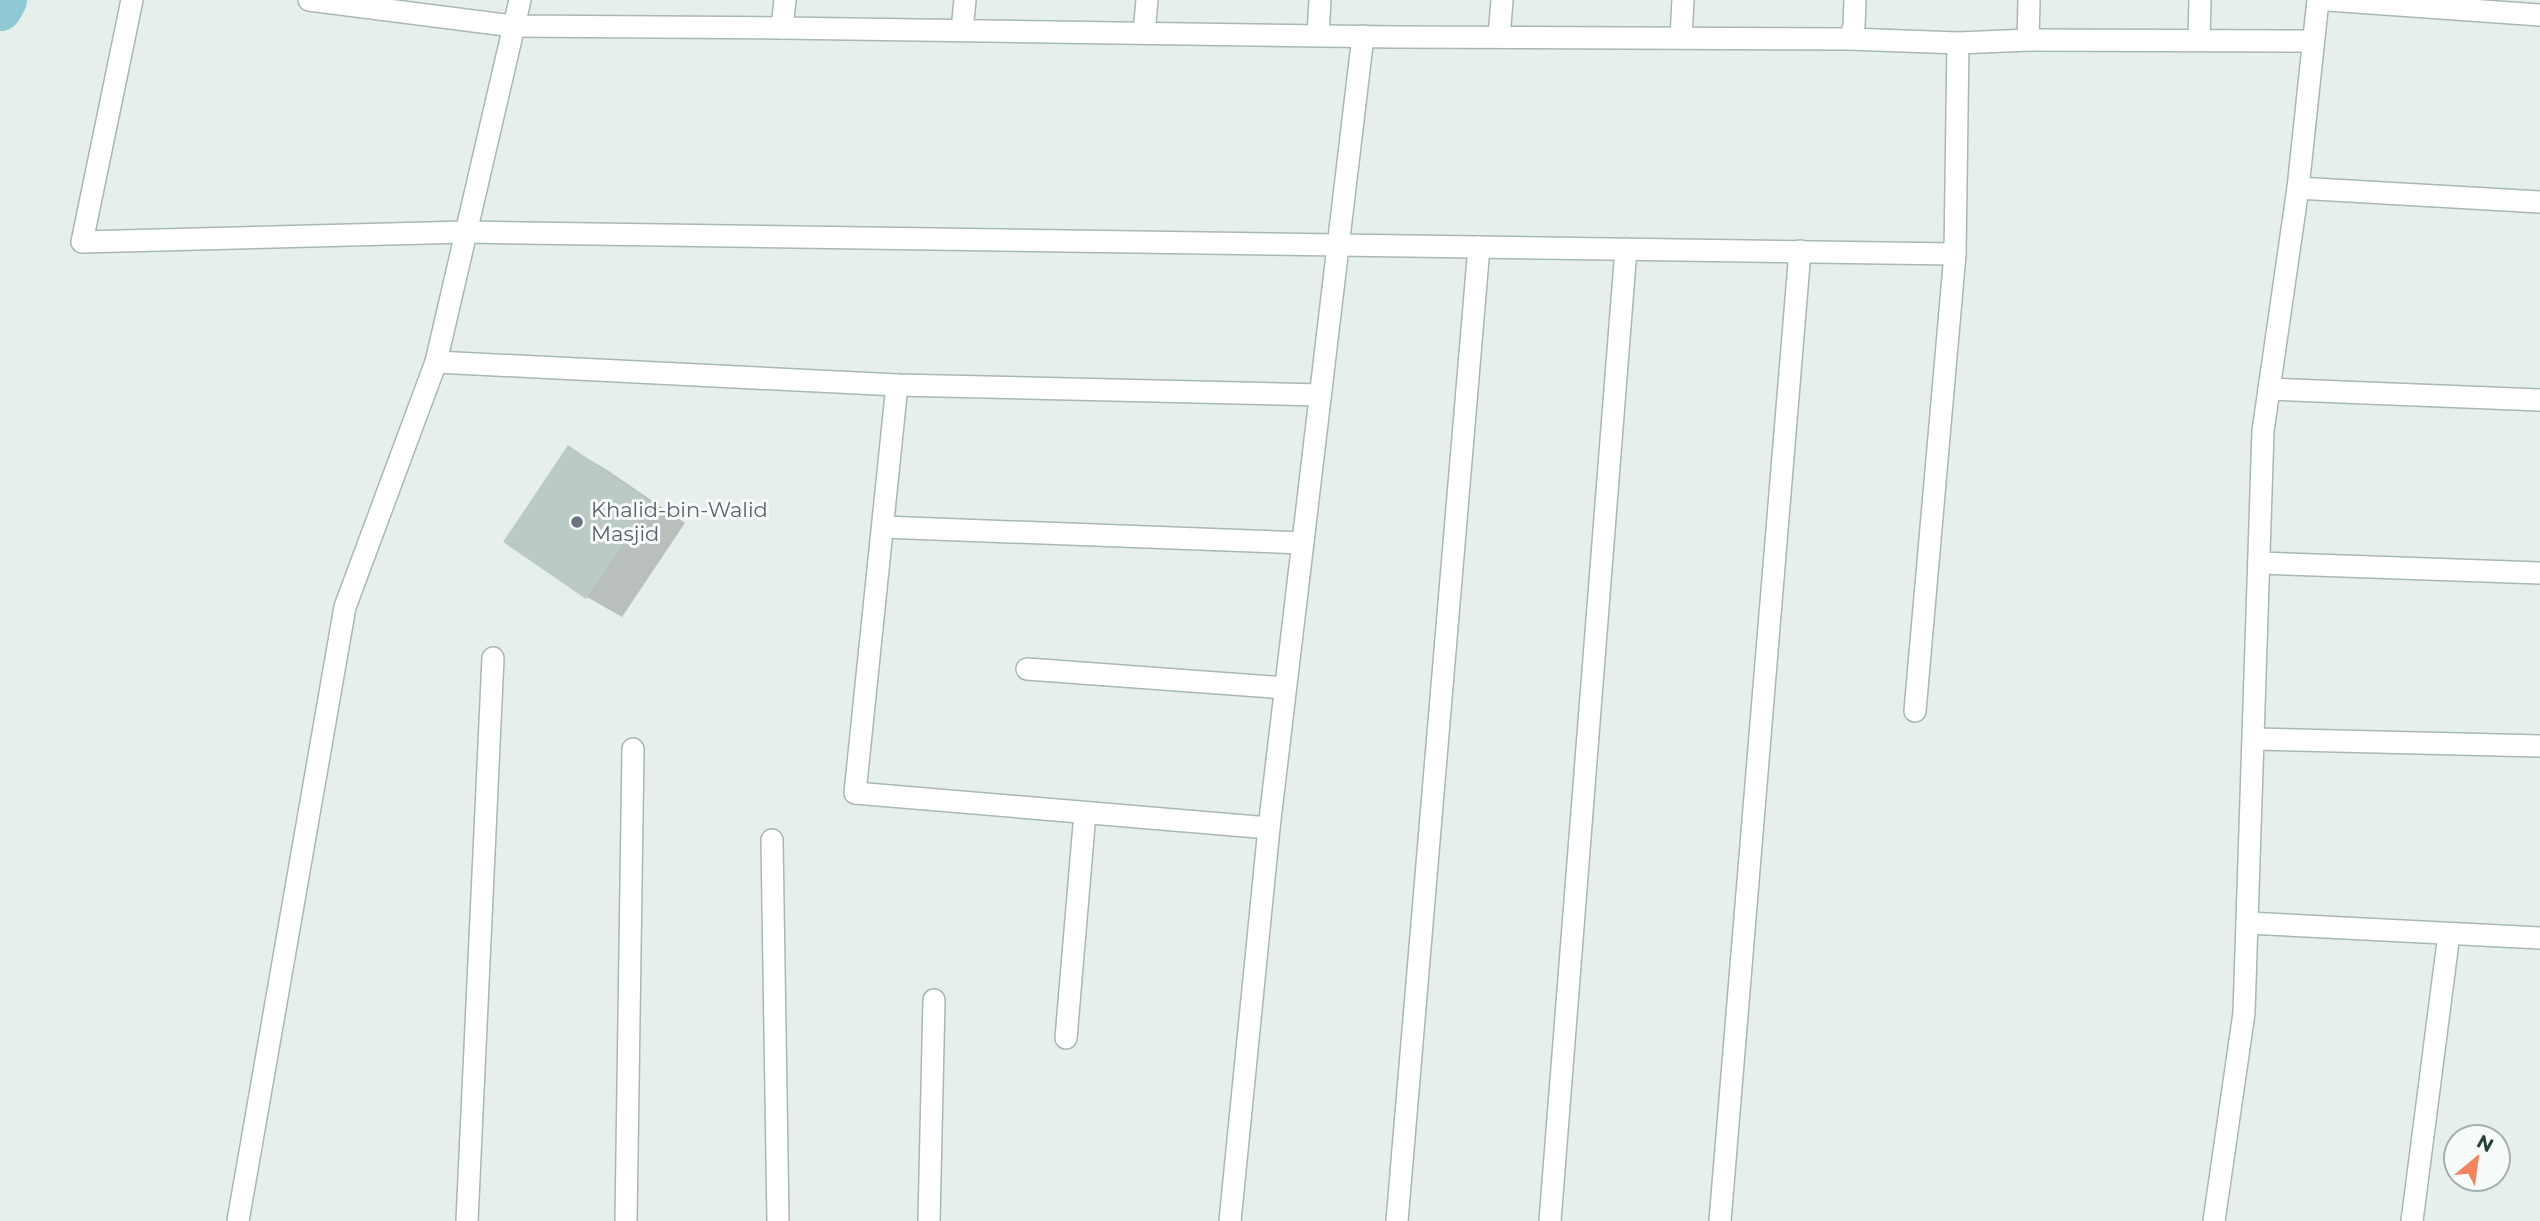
<svg xmlns="http://www.w3.org/2000/svg" width="2540" height="1221" font-family="Montserrat,sans-serif">
	<style>
		.shadow { fill: #0003 }
		.lines { fill: none; stroke-linecap: round; stroke-linejoin: round }
		.canal { stroke: #8ec9d4; stroke-width: 44 }
		.building { fill: #bbcac4 }
		.minor-casing { stroke: #a8b8b2; stroke-width: 24 }
		.minor { stroke: #fff; stroke-width: 21 }
		.worship-dot { fill: #6b7280; stroke: #f7fbf9; stroke-width: 2.5 }
		.labels { text-anchor: middle; stroke-width: 6; stroke-linejoin: round; paint-order: stroke }
		.worship-label { font-size: 21px; fill: #5b616d; stroke: #f7fbf9; text-anchor: start }
	</style>
	<rect width="100%" height="100%" fill="#e6efeb"/>
	<path class="shadow" d="M 569,448 L 604,468 L 685,523 L 622,617 L 587,597 Z"/>
	<g class="lines">
		<path class="canal" d="M 0,9 L 5,0"/>
	</g>
	<path class="building" d="M 568,445 L 651,502 L 586,599 L 503,542 Z"/>
	<g class="lines">
		<defs>
			<g id="minor">
				<path d="M 132,0 L 82,242 L 465,232 L 1955,254 L 1958,43"/>
				<path d="M 309,0 L 513,26 L 782,28 L 1394,37 L 1850,39 L 1958,43 L 2028,40 L 2313,41"/>
				<path d="M 2328,0 L 2540,15"/>
				<path d="M 782,28 L 785,0"/>
				<path d="M 962,30 L 965,0"/>
				<path d="M 1144,33 L 1147,0"/>
				<path d="M 1318,35 L 1320,0"/>
				<path d="M 1499,37 L 1502,0"/>
				<path d="M 1681,38 L 1683,0"/>
				<path d="M 1850,39 L 1854,26 L 1855,0"/>
				<path d="M 2028,40 L 2029,0"/>
				<path d="M 2199,40 L 2200,0"/>
				<path d="M 2298,188 L 2540,202"/>
				<path d="M 436,362 L 897,385 L 1320,395"/>
				<path d="M 897,385 L 855,793 L 1269,828"/>
				<path d="M 2269,389 L 2540,400"/>
				<path d="M 883,527 L 1303,543"/>
				<path d="M 2259,563 L 2540,573"/>
				<path d="M 1027,669 L 1285,688"/>
				<path d="M 1915,711 L 1955,254"/>
				<path d="M 2254,739 L 2540,746"/>
				<path d="M 772,840 L 778,1221"/>
				<path d="M 2247,923 L 2540,938"/>
				<path d="M 1066,1038 L 1085,813"/>
				<path d="M 238,1221 L 345,607 L 436,362 L 520,0"/>
				<path d="M 467,1221 L 493,658"/>
				<path d="M 626,1221 L 633,749"/>
				<path d="M 929,1221 L 934,1000"/>
				<path d="M 1230,1221 L 1269,828 L 1363,36"/>
				<path d="M 1397,1221 L 1479,247"/>
				<path d="M 1550,1221 L 1626,249"/>
				<path d="M 1720,1221 L 1800,251"/>
				<path d="M 2214,1221 L 2244,1013 L 2263,431 L 2298,188 L 2318,0"/>
				<path d="M 2412,1221 L 2449,934"/>
			</g>
		</defs>
		<use href="#minor" class="minor-casing"/>
		<use href="#minor" class="minor"/>
	</g>
	<circle class="worship-dot" cx="577" cy="522" r="7"/>
	<g class="labels">
		<g class="worship-label">
			<text x="591" y="517">Khalid-bin-Walid<tspan x="591" dy="24">Masjid</tspan></text>
		</g>
	</g>
	<g transform="translate(2477 1158) rotate(29)"><circle r="33" fill="#f7fbf9" stroke="#a3b1ad" stroke-width="2"/>
	<path d="M0-5L12 26L0 18L-12 26Z" fill="#f4845f"/>
	<text y="-10" font-size="19" font-weight="bold" text-anchor="middle" fill="#24423a">N</text>
	</g>
</svg>
